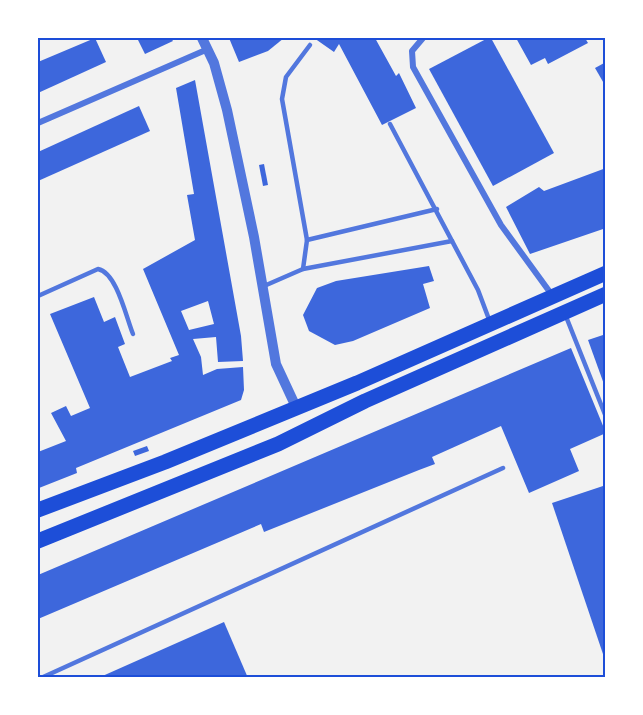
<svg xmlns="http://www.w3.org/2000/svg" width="643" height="715" font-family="'PT Sans',sans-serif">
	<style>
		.building { fill: #3d67dc; fill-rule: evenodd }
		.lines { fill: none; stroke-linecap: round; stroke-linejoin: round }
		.service { stroke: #5277de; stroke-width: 4.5 }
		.minor { stroke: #5277de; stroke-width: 6 }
		.tertiary { stroke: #5277de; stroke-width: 10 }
		.primary { stroke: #1d4ed8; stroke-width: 15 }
		.neatline { fill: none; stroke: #1d4ed8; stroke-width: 2 }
	</style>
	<rect width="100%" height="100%" fill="#f2f2f2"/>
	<g class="building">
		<path d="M 95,38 L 106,62 L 38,93 L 38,62 Z"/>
		<path d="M 137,38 L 171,38 L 173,41 L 145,54 Z"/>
		<path d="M 229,38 L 284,38 L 268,51 L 239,62 Z"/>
		<path d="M 314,38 L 375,38 L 396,76 L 399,73 L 416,108 L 382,125 L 339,44 L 334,52 Z"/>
		<path d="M 488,38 L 491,38 L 554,153 L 493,186 L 429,69 Z"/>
		<path d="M 516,38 L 585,38 L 588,43 L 548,64 L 545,58 L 531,65 Z"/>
		<path d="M 606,62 L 606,87 L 595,68 Z"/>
		<path d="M 195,80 L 241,336 L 243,361 L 218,362 L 216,337 L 193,339 L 201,357 L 203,375 L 217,369 L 243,367 L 244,390 L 241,400 L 76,468 L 77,473 L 39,488 L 38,452 L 66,441 L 51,413 L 66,406 L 71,416 L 90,408 L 50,314 L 94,297 L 104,322 L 115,317 L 125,344 L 118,347 L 130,377 L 172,361 L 170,358 L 179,355 L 143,269 L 195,240 L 187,195 L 194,194 L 176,88 ZM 208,301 L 214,324 L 189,330 L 181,311 Z"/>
		<path d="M 139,106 L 150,131 L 38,181 L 38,152 Z"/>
		<path d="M 264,164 L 268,185 L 263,186 L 259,165 Z"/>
		<path d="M 606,168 L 606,228 L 530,254 L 506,207 L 539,187 L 544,191 Z"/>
		<path d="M 429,266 L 434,281 L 423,284 L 430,308 L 353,341 L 335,345 L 309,331 L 303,315 L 317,288 L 336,281 Z"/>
		<path d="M 606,334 L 606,387 L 605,387 L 588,340 Z"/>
		<path d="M 571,348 L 606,433 L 570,449 L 579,471 L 529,493 L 501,426 L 432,457 L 435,464 L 419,470 L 264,532 L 261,524 L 38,619 L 38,575 Z"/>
		<path d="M 147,446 L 149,451 L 135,456 L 133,451 Z"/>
		<path d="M 606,485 L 606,660 L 605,660 L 552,503 Z"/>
		<path d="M 224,622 L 248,678 L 98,678 Z"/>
	</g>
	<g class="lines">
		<g class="service">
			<path d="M 390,124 L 478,290 L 490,322"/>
			<path d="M 307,240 L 282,99 L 286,77 L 310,45"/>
			<path d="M 303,269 L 307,240 L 437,209"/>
			<path d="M 264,286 L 303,269 L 452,241"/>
			<path d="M 38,296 L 98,269 C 117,273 126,317 133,334"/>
			<path d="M 565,314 L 606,417"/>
			<path d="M 41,678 L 503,468"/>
		</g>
		<g class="minor">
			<path d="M 423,38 L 412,51 L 413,67 L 501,225 L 552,295"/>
			<path d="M 38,123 L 208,49"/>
		</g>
		<path class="tertiary" d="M 202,38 L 214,63 L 227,110 L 254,237 L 276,364 L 296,407"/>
		<g class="primary">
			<path d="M 38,510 L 165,462 L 357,383 L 606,273"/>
			<path d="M 38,541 L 278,444 L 365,401 L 606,294"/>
		</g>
	</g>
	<rect width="643" height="715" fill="none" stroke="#ffffff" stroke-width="78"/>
	<rect x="39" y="39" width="565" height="637" class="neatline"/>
</svg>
